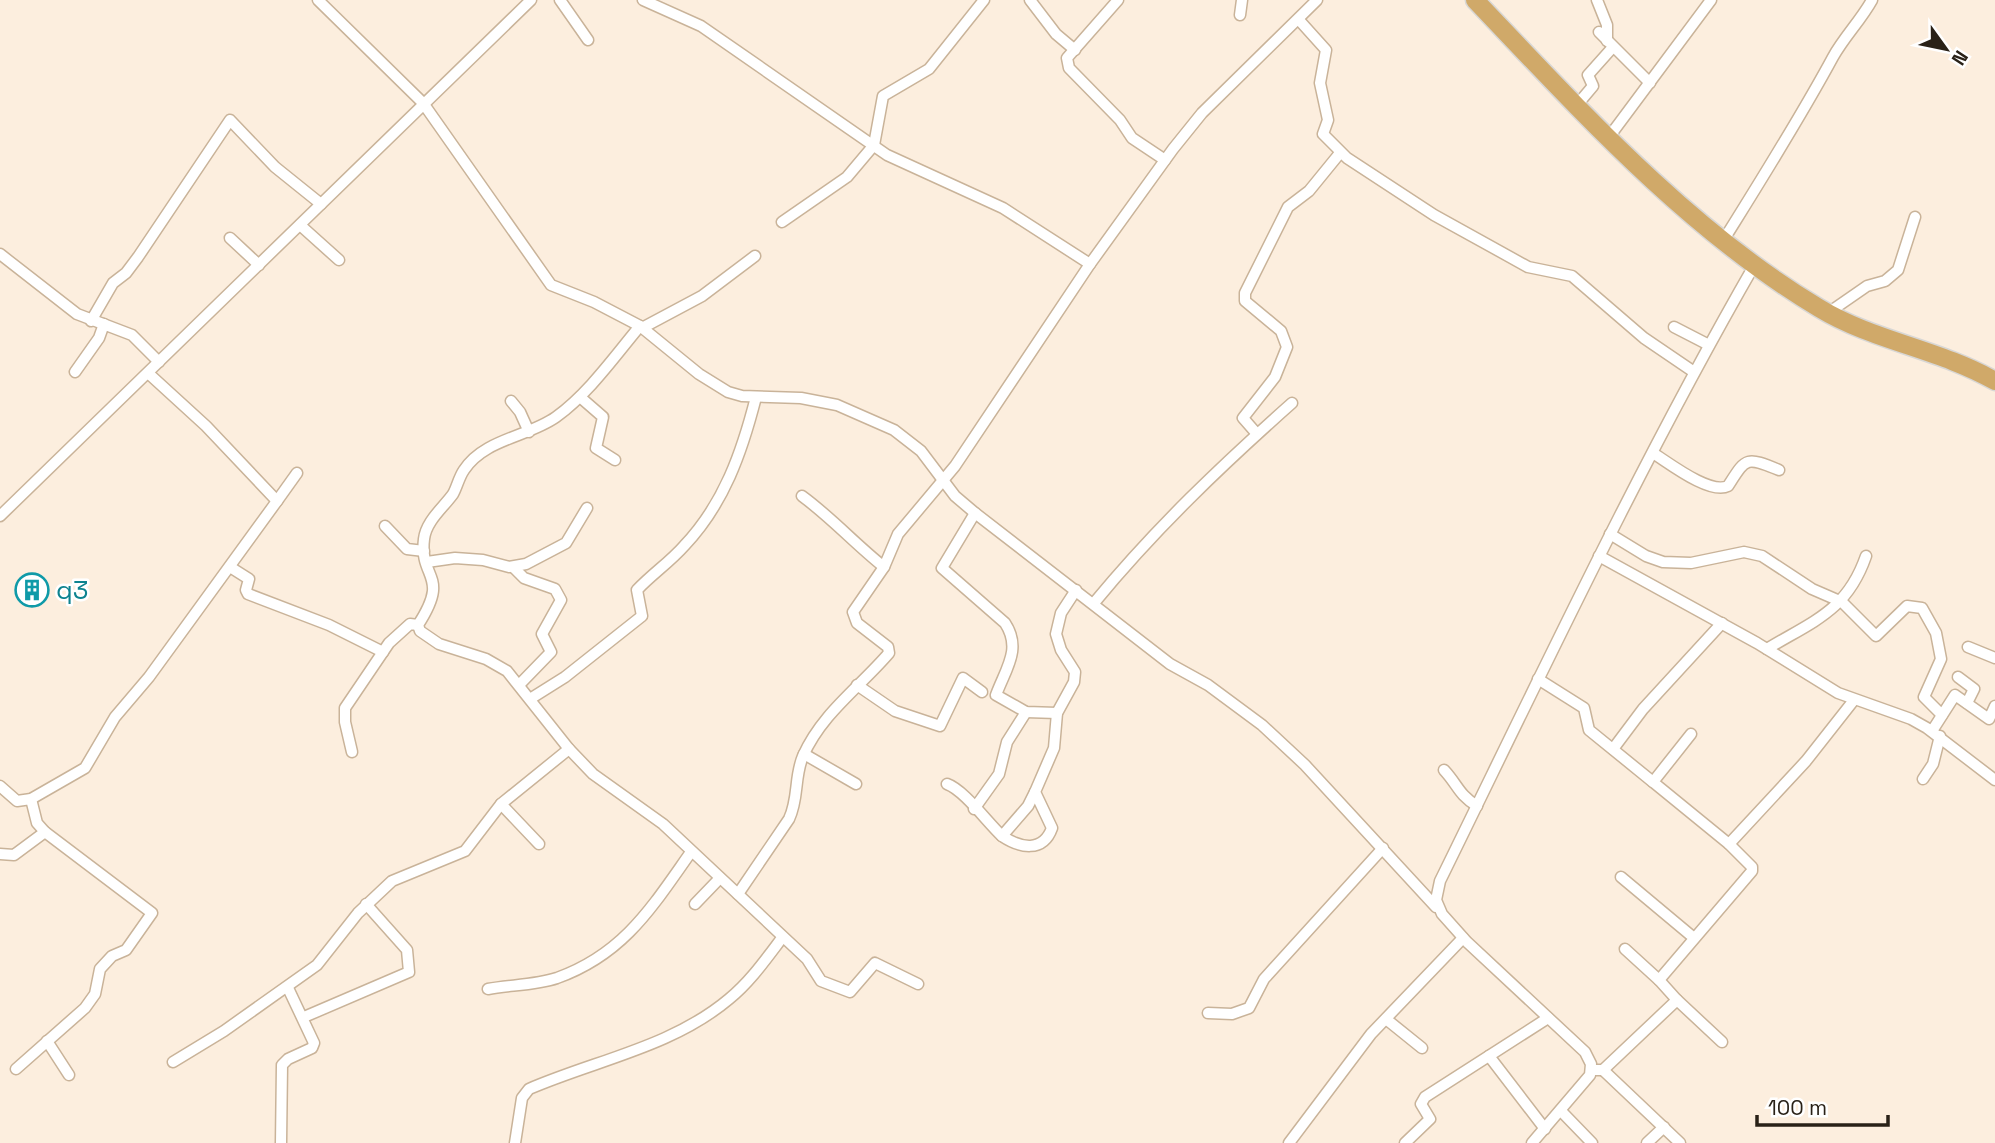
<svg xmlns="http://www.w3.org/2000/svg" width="1995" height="1143" font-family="'Space Grotesk',sans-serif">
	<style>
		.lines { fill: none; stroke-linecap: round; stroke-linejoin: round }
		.street-casing { stroke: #c9b399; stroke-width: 13 }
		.highway-casing { stroke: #d8d7d5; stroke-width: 21 }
		.street { stroke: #fff; stroke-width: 10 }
		.highway { stroke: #d0a969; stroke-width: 18 }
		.labels { text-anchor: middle; stroke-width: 5; stroke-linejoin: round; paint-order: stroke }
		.culture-label { font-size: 26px; fill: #0d838f; stroke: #fff; text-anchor: start }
	</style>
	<rect width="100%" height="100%" fill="#fceede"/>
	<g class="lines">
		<defs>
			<g id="street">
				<path d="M 318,0 L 423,103 L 551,285 L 594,302 L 640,326 L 699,374 L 728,392 L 742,396 L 801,398 L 837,405 L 894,430 L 921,451 L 955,496 L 975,513 L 1170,664 L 1208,685 L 1262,725 L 1305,765 L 1436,907"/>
				<path d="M 560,0 L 588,40"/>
				<path d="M 643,0 L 701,26 L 887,155 L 1003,208 L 1090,264"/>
				<path d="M 1030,0 L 1056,34 L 1075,50"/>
				<path d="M 1118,0 L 1067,58 L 1069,68 L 1120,120 L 1132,138 L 1165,160"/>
				<path d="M 1597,0 L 1607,25 L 1607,41"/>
				<path d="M 1240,15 L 1242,0"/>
				<path d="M 1299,20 L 1326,50 L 1320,83 L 1328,120 L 1323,134 L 1347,158 L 1434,215 L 1528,267 L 1572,276 L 1644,338 L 1694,372"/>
				<path d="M 1599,32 L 1650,83"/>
				<path d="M 1577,105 L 1593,86 L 1588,75 L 1613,47"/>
				<path d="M 1609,137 L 1711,0"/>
				<path d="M 782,222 L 847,177 L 874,145 L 883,96 L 929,69 L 984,0"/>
				<path d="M 300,225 L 339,260"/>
				<path d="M 230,238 L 259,265"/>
				<path d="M 1723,241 C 1761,180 1799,120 1833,57 C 1844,37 1861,20 1872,0"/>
				<path d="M 0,254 L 77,314 L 132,335 L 159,362"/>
				<path d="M 1828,313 L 1867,286 L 1885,281 L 1898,270 L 1915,217"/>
				<path d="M 91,321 L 113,283 L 126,273 L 138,257 L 230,120 L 275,167 L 321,204"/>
				<path d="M 640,326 C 614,357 589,393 556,417 C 528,437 484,439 464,470 C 459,477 457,487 453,494 C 443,508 426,521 424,539 C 419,580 451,574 418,625 L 420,631 L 439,644 L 486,659 L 507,671 L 569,749 L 593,774 L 663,824 L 807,959 L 821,981 L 850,992 L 875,963 L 918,984"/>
				<path d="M 1674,327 L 1709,345"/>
				<path d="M 642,328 L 702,296 L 755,256"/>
				<path d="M 75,372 L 99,338 L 104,324"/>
				<path d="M 580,397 L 603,417 L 596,448 L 615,460"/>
				<path d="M 511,401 L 520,412 L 529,432"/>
				<path d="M 1257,434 L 1243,418 L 1275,377 L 1287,347 L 1281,331 L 1245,301 L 1245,293 L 1288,207 L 1309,191 L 1340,153"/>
				<path d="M 1653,453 C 1669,463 1710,495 1728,486 C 1746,458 1745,456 1779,470"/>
				<path d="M 802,496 C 832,518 855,544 884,567"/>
				<path d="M 277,501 L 297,473"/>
				<path d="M 975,513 L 942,568 L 1005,623 C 1022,649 1006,668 996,695 L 1026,712 L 1057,713"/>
				<path d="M 0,516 L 531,0"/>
				<path d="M 385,526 L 407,549 L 424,551"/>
				<path d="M 1610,534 L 1646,556 L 1663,562 L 1691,563 L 1744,552 L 1762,556 L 1812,589 L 1842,602 L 1876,636 L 1907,606 L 1922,608 L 1936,633 L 1941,659 L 1924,697 L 1942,715"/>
				<path d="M 1599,556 L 1757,643 L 1838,693 L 1911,719 L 1927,728 L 1995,780"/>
				<path d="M 427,562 L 455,558 L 483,560 L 509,567 L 526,564 L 566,543 L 587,508"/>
				<path d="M 230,567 L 249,579 L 246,590 L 248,594 L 329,625 L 383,652"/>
				<path d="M 513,567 L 524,578 L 555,589 L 561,600 L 542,634 L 551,652 L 519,685"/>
				<path d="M 1094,603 C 1155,529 1221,466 1292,403"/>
				<path d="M 1968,647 L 1995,658"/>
				<path d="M 1767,649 C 1813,621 1847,611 1866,556"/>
				<path d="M 1958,677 L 1974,689 L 1967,703"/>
				<path d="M 1538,679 L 1584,708 L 1589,730 L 1653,782"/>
				<path d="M 857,685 L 895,711 L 940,726 L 963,678 L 982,692"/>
				<path d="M 530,699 L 565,677 L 642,616 L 637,590 C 652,574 670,562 684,546 C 724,504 742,452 756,397"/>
				<path d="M 1932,731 L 1955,695 L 1989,719 L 1995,706"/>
				<path d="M 1691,734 L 1653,782 L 1729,844"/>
				<path d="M 1613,749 L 1643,709 L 1722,623"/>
				<path d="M 352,752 L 345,722 L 345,708 L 389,643 L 410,624 L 418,625"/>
				<path d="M 804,754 L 856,784"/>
				<path d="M 1444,770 C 1458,785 1458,794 1477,806"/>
				<path d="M 1923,779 L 1933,764 L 1940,736"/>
				<path d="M 947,784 C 964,790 987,822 1002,836 L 1028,806 L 1035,792"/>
				<path d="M 0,786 L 17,801 L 31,799 L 85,768 L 115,717 L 149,677 L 277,501 L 206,426 L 148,373"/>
				<path d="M 501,804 L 539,844"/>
				<path d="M 974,809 L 999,774 L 1007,742 L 1026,712"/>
				<path d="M 1002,836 C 1020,848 1043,853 1052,828 L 1035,792 L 1054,748 L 1057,713 L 1074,682 L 1075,672 L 1061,650 L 1056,634 L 1061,613 L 1076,590"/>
				<path d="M 0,854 L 14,855 L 45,832"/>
				<path d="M 1621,877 L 1694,938"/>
				<path d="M 738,894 L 789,819 C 799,798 794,777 803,756 C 822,713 860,687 889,653 L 888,647 L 857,623 L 853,612 L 884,567 L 898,534 L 955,466 L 1090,264 L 1173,149 L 1202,113 L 1317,0"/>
				<path d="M 695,904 L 720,878"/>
				<path d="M 1625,949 L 1659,980"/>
				<path d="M 488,989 C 510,985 536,985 557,978 C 624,954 652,907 691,852"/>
				<path d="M 1677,1000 L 1722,1042"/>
				<path d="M 1208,1013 L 1232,1014 L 1249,1008 L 1264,979 L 1383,848"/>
				<path d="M 304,1017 L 409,972 L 407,950 L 366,904"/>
				<path d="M 1386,1019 L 1422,1048"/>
				<path d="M 47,1041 L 69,1075"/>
				<path d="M 1489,1056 L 1545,1129"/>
				<path d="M 173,1062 L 224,1031 L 317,965 L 358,913 L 392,881 L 465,851 L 501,804 L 569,749"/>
				<path d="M 16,1069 L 85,1008 L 95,994 L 100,969 L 112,956 L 126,950 L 152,913 L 45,832 L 37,823 L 31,799"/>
				<path d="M 1593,1070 L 1603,1070 L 1677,1000 L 1659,980 L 1752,871 L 1752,867 L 1729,844 L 1806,761 L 1854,700"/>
				<path d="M 1603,1070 L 1680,1143"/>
				<path d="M 1561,1111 L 1592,1143"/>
				<path d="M 281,1143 L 282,1065 L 288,1059 L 312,1048 L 314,1043 L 288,988"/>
				<path d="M 515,1143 L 522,1098 L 529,1089 C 596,1060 672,1047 729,999 C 750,982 766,959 782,938"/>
				<path d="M 1289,1143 L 1371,1034 L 1463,938"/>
				<path d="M 1405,1143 L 1430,1119 L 1421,1104 L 1425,1097 L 1548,1018"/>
				<path d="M 1532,1143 L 1590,1075 L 1591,1064 L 1585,1052 L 1467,942 L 1442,914 L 1436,900 L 1440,881 C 1542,673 1640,464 1755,264"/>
				<path d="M 1647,1143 L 1664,1127"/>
			</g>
			<path id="highway" d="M 1475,0 C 1580,110 1687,229 1819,308 C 1873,341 1939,349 1995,381"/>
		</defs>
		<use href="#street" class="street-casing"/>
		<use href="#highway" class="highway-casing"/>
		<use href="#street" class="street"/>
		<use href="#highway" class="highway"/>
	</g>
	<defs>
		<symbol id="building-ring" viewBox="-11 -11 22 22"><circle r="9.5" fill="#fff" stroke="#0f9aa8" stroke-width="1.5"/><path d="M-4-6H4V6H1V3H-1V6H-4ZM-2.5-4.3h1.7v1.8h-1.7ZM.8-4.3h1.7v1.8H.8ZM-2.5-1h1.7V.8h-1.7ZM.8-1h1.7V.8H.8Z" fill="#0f9aa8"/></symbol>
	</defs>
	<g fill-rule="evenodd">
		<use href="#building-ring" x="13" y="571" width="38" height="38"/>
	</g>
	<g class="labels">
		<g class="culture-label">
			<text x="56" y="599">q3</text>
		</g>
	</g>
	<g transform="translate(1946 49) rotate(123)" stroke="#ffffff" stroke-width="5" paint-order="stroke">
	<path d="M0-5L12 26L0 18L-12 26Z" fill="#292117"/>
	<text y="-10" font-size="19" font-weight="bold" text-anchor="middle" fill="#292117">N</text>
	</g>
	<path d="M1757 1115v10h131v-10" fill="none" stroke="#292117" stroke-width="3.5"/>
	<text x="1768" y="1115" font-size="21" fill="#292117" stroke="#ffffff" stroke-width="5" paint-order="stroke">100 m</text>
</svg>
